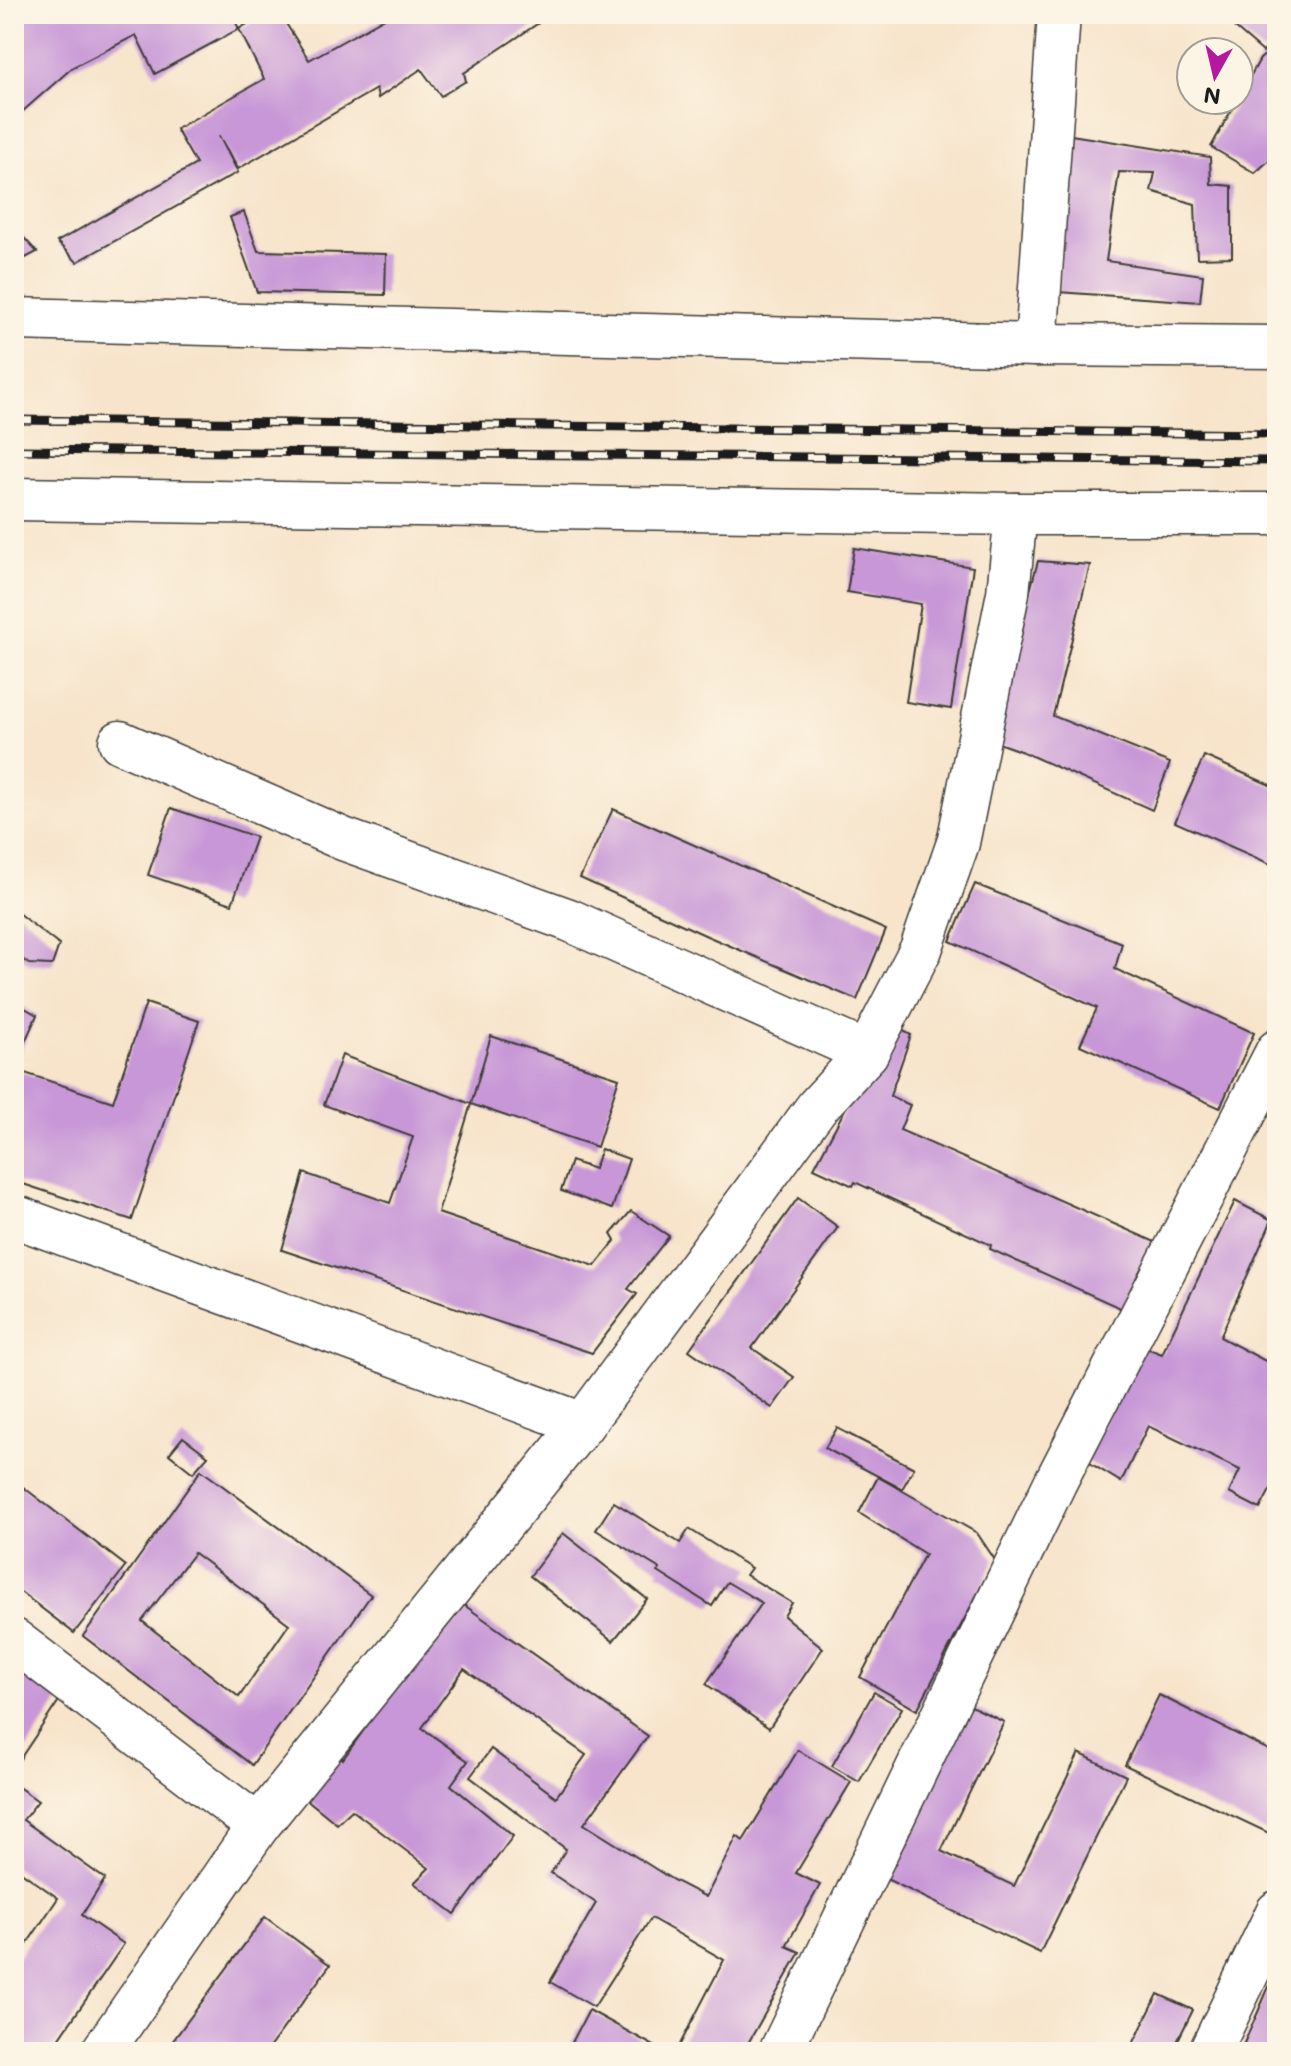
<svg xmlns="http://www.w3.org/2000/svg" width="1291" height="2066" font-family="Mali,sans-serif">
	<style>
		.building { fill: #c797d7; fill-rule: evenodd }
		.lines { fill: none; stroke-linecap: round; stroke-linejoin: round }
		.street-casing { stroke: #3d3a36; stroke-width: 45 }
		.street { stroke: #fff; stroke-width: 42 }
		.rail-casing { stroke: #1c1c1c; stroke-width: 9 }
		.rail { stroke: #fcf5e5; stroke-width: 6; stroke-dasharray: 18; stroke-linecap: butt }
	</style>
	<rect width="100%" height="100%" fill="#fcf5e5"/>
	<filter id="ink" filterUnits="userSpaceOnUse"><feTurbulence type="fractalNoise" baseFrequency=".0125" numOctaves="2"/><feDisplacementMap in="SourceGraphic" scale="16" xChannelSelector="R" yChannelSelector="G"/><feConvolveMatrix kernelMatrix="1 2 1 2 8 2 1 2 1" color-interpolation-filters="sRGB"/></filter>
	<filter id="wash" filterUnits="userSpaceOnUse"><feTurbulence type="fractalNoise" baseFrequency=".006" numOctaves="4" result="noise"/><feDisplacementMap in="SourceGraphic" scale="32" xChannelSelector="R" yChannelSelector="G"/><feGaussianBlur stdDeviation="1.8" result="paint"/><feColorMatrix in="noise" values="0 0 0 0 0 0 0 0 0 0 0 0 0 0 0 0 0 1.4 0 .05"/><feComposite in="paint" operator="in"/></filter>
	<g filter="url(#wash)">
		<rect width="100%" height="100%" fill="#f7e4cb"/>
		<g id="blocks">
			<g class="building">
				<path d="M 14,14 L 232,14 L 239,29 L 155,74 L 136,35 L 73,67 L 14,119 Z"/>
				<path d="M 264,14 L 280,14 L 309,60 L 392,14 L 552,14 L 464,73 L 466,81 L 441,96 L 421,69 L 378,98 L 376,89 L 238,169 L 219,136 L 238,172 L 77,262 L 57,242 L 196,164 L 176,129 L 264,79 L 239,29 Z"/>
				<path d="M 1219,14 L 1264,14 L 1277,24 L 1277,40 L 1263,52 Z"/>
				<path d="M 1277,45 L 1277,153 L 1255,173 L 1211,147 L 1260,59 Z"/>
				<path d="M 1071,135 L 1210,157 L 1211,184 L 1232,186 L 1232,257 L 1197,258 L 1195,204 L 1151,191 L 1155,173 L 1119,172 L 1106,261 L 1203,275 L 1200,302 L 1058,292 Z"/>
				<path d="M 244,212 L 258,251 L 386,254 L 385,295 L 257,292 L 230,217 Z"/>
				<path d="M 14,227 L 37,252 L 14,264 Z"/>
				<path d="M 854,548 L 973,567 L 951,709 L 906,702 L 921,604 L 847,592 Z"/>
				<path d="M 1038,561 L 1090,565 L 1053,716 L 1170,763 L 1152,810 L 1023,752 L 990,740 Z"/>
				<path d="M 1204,756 L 1277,788 L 1277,867 L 1175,822 Z"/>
				<path d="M 171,808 L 256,837 L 232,904 L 148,875 Z"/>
				<path d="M 613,809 L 886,930 L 857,1000 L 707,936 L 580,878 Z"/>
				<path d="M 975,884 L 1122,943 L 1115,969 L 1254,1033 L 1220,1108 L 1080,1045 L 1097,1008 L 950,941 Z"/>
				<path d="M 14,910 L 59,945 L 52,965 L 29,964 L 14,953 Z"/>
				<path d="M 14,1002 L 37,1015 L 19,1055 L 14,1052 Z"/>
				<path d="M 146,1003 L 199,1021 L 132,1220 L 14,1181 L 16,1070 L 113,1102 Z"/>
				<path d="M 890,1024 L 911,1035 L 890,1096 L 910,1105 L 900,1130 L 1162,1245 L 1131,1313 L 990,1249 L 991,1245 L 855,1182 L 853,1186 L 814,1168 Z"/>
				<path d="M 491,1036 L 619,1078 L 597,1147 L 471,1104 L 438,1213 L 595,1266 L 615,1241 L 611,1234 L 631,1211 L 669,1236 L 628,1289 L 637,1294 L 592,1353 L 282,1250 L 304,1173 L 390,1203 L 413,1137 L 324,1105 L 342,1055 L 471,1104 Z"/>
				<path d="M 601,1149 L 629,1159 L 612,1209 L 561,1191 L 571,1161 L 594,1169 Z"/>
				<path d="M 798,1198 L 838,1227 L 752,1348 L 794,1377 L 772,1408 L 689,1350 Z"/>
				<path d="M 1235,1201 L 1272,1220 L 1220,1337 L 1277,1367 L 1277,1477 L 1260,1509 L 1229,1493 L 1240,1470 L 1148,1426 L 1121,1482 L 1085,1460 L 1141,1346 L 1162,1354 Z"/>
				<path d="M 837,1428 L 914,1468 L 902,1489 L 825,1448 Z"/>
				<path d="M 183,1437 L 208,1456 L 193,1473 L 169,1454 Z"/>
				<path d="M 201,1470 L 371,1595 L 252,1765 L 83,1636 ZM 194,1553 L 289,1624 L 239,1697 L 142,1621 Z"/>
				<path d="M 878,1477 L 977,1533 L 995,1560 L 917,1710 L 860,1677 L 925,1554 L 859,1513 Z"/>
				<path d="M 14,1480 L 126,1566 L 74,1633 L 14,1587 Z"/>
				<path d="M 614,1502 L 680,1543 L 689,1529 L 751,1568 L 746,1575 L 792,1603 L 784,1616 L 823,1648 L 769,1728 L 706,1684 L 762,1603 L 727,1582 L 712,1606 L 658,1572 L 660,1569 L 596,1530 Z"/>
				<path d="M 563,1533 L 647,1599 L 613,1641 L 530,1576 Z"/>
				<path d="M 457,1600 L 648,1736 L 584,1824 L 673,1880 L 706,1897 L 737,1836 L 743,1841 L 798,1750 L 851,1782 L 796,1873 L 820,1885 L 786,1946 L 800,1952 L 743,2052 L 676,2052 L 724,1960 L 651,1918 L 594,2007 L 550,1982 L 596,1903 L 551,1873 L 566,1849 L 470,1777 L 491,1749 L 556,1797 L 586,1755 L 464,1669 L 422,1728 L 468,1761 L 451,1785 L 513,1836 L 455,1914 L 414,1883 L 429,1868 L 352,1810 L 337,1824 L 305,1798 L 337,1753 L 343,1759 Z"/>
				<path d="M 14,1658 L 62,1696 L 14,1768 Z"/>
				<path d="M 874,1692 L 902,1708 L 859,1782 L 832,1766 Z"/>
				<path d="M 1159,1695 L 1277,1754 L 1277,1837 L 1125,1765 Z"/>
				<path d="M 961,1701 L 1004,1722 L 941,1851 L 1014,1886 L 1079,1753 L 1126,1776 L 1040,1953 L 876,1874 Z"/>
				<path d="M 14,1784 L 38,1801 L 23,1820 L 105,1879 L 82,1915 L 124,1944 L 50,2052 L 14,2052 L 14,1963 L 58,1898 L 14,1867 Z"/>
				<path d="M 265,1917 L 330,1965 L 266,2052 L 186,2052 L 172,2042 Z"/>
				<path d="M 1277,1968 L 1277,2052 L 1240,2052 L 1258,2012 Z"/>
				<path d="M 1158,1994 L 1193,2010 L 1172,2052 L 1129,2052 Z"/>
				<path d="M 589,2010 L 665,2052 L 567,2052 Z"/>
			</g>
		</g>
	</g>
	<g filter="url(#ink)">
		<use href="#blocks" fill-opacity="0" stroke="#3d3a36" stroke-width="2"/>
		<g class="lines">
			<defs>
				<g id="street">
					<path d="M 14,319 L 1036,345 L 1277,347"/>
					<path d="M 1036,345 L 1059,14"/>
					<path d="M 14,499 L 1016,514 L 1277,514"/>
					<path d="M 120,742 L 343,839 L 569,920 L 867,1053"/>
					<path d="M 14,1216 L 583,1424"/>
					<path d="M 14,1640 L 258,1826"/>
					<path d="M 102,2052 L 258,1826 L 583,1424 L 817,1107 L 867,1053 L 921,949 L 958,843 L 1008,593 L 1016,514"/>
					<path d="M 780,2052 L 1055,1483 L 1277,1051"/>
					<path d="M 1210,2052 L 1277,1912"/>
				</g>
			</defs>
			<use href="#street" class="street-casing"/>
			<use href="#street" class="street"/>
			<defs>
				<g id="rail">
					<path d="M 14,420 L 1277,434"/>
					<path d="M 14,450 L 1277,461"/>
				</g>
			</defs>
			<use href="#rail" class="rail-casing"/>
			<use href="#rail" class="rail"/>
		</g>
	</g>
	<rect width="1291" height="2066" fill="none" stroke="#fcf5e5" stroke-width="48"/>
	<g transform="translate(1215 76) rotate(188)"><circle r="38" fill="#fcf5e5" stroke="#a29e95" stroke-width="2"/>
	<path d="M0-6L14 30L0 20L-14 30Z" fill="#b5179e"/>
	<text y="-12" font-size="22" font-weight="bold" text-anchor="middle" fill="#1c1c1c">N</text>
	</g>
</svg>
